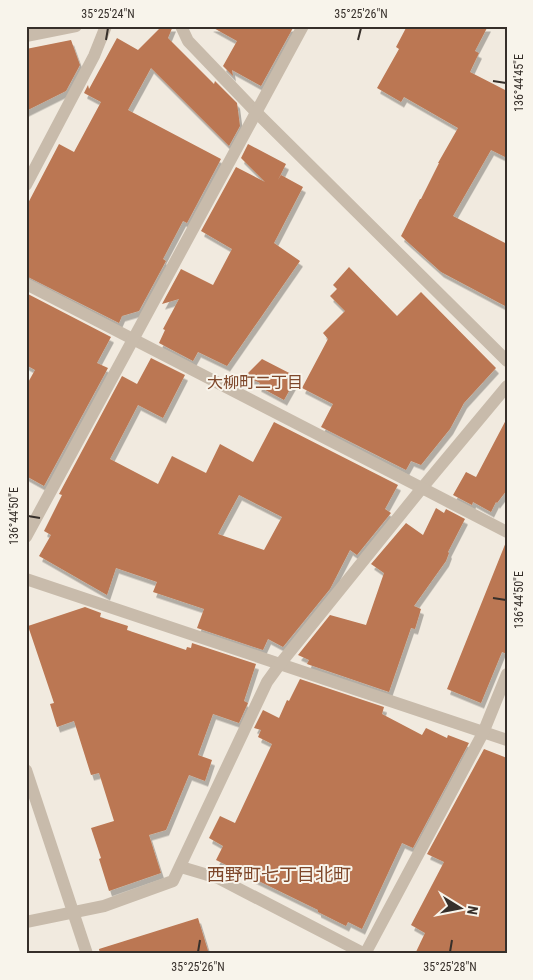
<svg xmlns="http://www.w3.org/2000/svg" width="533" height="980" font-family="'Roboto Condensed','Noto Sans JP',sans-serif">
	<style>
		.building { fill: #bb7752; fill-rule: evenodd; filter: url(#shadow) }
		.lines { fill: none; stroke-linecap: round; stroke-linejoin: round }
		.minor { stroke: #c8bbab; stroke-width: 12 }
		.tertiary { stroke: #c8bbab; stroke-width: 12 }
		.ticks { fill: none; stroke: #362f2a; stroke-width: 2 }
		.labels { text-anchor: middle; stroke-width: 4; stroke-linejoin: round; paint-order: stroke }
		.neighbourhood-label { font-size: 16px; fill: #7e472a; stroke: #f8f4eb }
		.quarter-label { font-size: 18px; fill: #7e472a; stroke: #f8f4eb }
		.neatline { fill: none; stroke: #362f2a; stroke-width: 2 }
		.ticks-label { font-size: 12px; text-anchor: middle; fill: #362f2a }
	</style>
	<defs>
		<filter id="shadow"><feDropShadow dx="3" dy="5.5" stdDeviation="0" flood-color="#0004"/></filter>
	</defs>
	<rect width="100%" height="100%" fill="#f1eadf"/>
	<g class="building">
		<path d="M 162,26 L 173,26 L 168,38 L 214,84 L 215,81 L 237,103 L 240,126 L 229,146 L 151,68 L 128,110 L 221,159 L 187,223 L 183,221 L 163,259 L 166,261 L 139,311 L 122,316 L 119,323 L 26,276 L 26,207 L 59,144 L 74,152 L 101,102 L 84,93 L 88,85 L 89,89 L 117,38 L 138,50 Z"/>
		<path d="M 210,26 L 294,26 L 261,86 L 232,70 L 233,76 L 223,66 L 237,41 Z"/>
		<path d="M 407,26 L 488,26 L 475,51 L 479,53 L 470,72 L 507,91 L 507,158 L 491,150 L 453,216 L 507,244 L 507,307 L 441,272 L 401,236 L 420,199 L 421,199 L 439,163 L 438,163 L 458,128 L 404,97 L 401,102 L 377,88 L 399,49 L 396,47 Z"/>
		<path d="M 71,40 L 80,65 L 66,91 L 26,111 L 26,49 Z"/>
		<path d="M 248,144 L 286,164 L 278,180 L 281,175 L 303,187 L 274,243 L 300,261 L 227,366 L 198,352 L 193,361 L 159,343 L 165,330 L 163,329 L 179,299 L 162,304 L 181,269 L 213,285 L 232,249 L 201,231 L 236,167 L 265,182 L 241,158 Z"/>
		<path d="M 349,267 L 397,316 L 421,292 L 496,368 L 464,403 L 450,429 L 421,465 L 411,461 L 406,470 L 321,427 L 333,404 L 302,388 L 328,339 L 323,333 L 345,311 L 330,296 L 337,289 L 333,285 Z"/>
		<path d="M 26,293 L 111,337 L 97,363 L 108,368 L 44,486 L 26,476 L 26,386 L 35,370 L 26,365 Z"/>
		<path d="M 151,358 L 185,375 L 163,418 L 138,405 L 110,459 L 158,484 L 172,456 L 206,473 L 220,444 L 253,462 L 274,422 L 398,485 L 385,509 L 391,513 L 357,555 L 350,550 L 330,589 L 283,647 L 268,639 L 263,650 L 197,628 L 204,609 L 153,592 L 157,582 L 116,568 L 107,595 L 39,556 L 51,535 L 44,531 L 62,495 L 59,494 L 122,376 L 137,384 ZM 239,495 L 282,517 L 264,550 L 218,534 Z"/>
		<path d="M 262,359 L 297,377 L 284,400 L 258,386 L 260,383 L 245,376 Z"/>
		<path d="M 507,418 L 507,490 L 497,503 L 496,502 L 491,512 L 473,502 L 472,505 L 453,495 L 466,472 L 476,477 Z"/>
		<path d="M 436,508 L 444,513 L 446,509 L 465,519 L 448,552 L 449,553 L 446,561 L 414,606 L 421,609 L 415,629 L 411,628 L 389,692 L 307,664 L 309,660 L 298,655 L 330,615 L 366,625 L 384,573 L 371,564 L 406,523 L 423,535 Z"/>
		<path d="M 506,542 L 507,654 L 502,652 L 481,703 L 447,689 Z"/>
		<path d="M 85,607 L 101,613 L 100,617 L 128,626 L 127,630 L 186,650 L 187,647 L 191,648 L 192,643 L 256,664 L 244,701 L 248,703 L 239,723 L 213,714 L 198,755 L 212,760 L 205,781 L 189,775 L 166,830 L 149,835 L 161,873 L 109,891 L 99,859 L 101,858 L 91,828 L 114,821 L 99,773 L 91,775 L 74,721 L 57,727 L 50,704 L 54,703 L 28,626 Z"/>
		<path d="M 300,679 L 384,707 L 382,714 L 422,735 L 426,728 L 447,738 L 448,735 L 469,743 L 413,848 L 402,843 L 362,929 L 348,922 L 346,926 L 318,912 L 318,910 L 216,860 L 223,846 L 209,838 L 220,816 L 235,823 L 272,744 L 258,737 L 261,730 L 254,728 L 263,710 L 279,718 L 287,700 L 289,701 Z"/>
		<path d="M 484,749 L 507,758 L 507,954 L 415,954 L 425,933 L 411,925 L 444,862 L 427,854 Z"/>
		<path d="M 198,918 L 209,954 L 100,954 L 99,949 Z"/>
	</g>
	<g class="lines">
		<g class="minor">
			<path d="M 181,26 L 188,41 L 256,112 L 507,361"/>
			<path d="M 26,36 L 76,26"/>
			<path d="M 26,185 L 94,56 L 106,26"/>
			<path d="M 26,284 L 422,488 L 507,386"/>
			<path d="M 26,537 L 303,26"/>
			<path d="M 26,579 L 507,740"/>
			<path d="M 181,867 L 218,878 L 365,954"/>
			<path d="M 26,922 L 104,906 L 173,881 L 267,682 L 280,664 L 422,488 L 507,532"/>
			<path d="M 365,954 L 483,733 L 507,674"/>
		</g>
		<path class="tertiary" d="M 26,770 L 87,954"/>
	</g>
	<path class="ticks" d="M 106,40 L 108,28M 358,40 L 361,28M 493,81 L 506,83M 28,516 L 40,518M 493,598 L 506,600M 198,952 L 200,940M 450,952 L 452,940"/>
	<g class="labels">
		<g class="neighbourhood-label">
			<text x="255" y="388">大柳町二丁目</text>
		</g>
		<g class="quarter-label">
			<text x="279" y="881">西野町七丁目北町</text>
		</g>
	</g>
	<rect width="533" height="980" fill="none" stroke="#f8f4eb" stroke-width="55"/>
	<g transform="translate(460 908) rotate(100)" stroke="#f8f4eb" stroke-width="4" paint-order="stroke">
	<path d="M0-4L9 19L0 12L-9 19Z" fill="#362f2a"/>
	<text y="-8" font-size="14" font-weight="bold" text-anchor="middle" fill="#362f2a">N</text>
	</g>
	<rect x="28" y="28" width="478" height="924" class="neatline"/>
	<g class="ticks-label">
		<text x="108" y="18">35°25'24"N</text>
		<text x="361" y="18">35°25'26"N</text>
		<text transform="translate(519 83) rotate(-90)" y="4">136°44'45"E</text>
		<text transform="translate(14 516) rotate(-90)" y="4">136°44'50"E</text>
		<text transform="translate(519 600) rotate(-90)" y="4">136°44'50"E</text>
		<text x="198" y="971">35°25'26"N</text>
		<text x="450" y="971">35°25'28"N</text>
	</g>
</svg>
